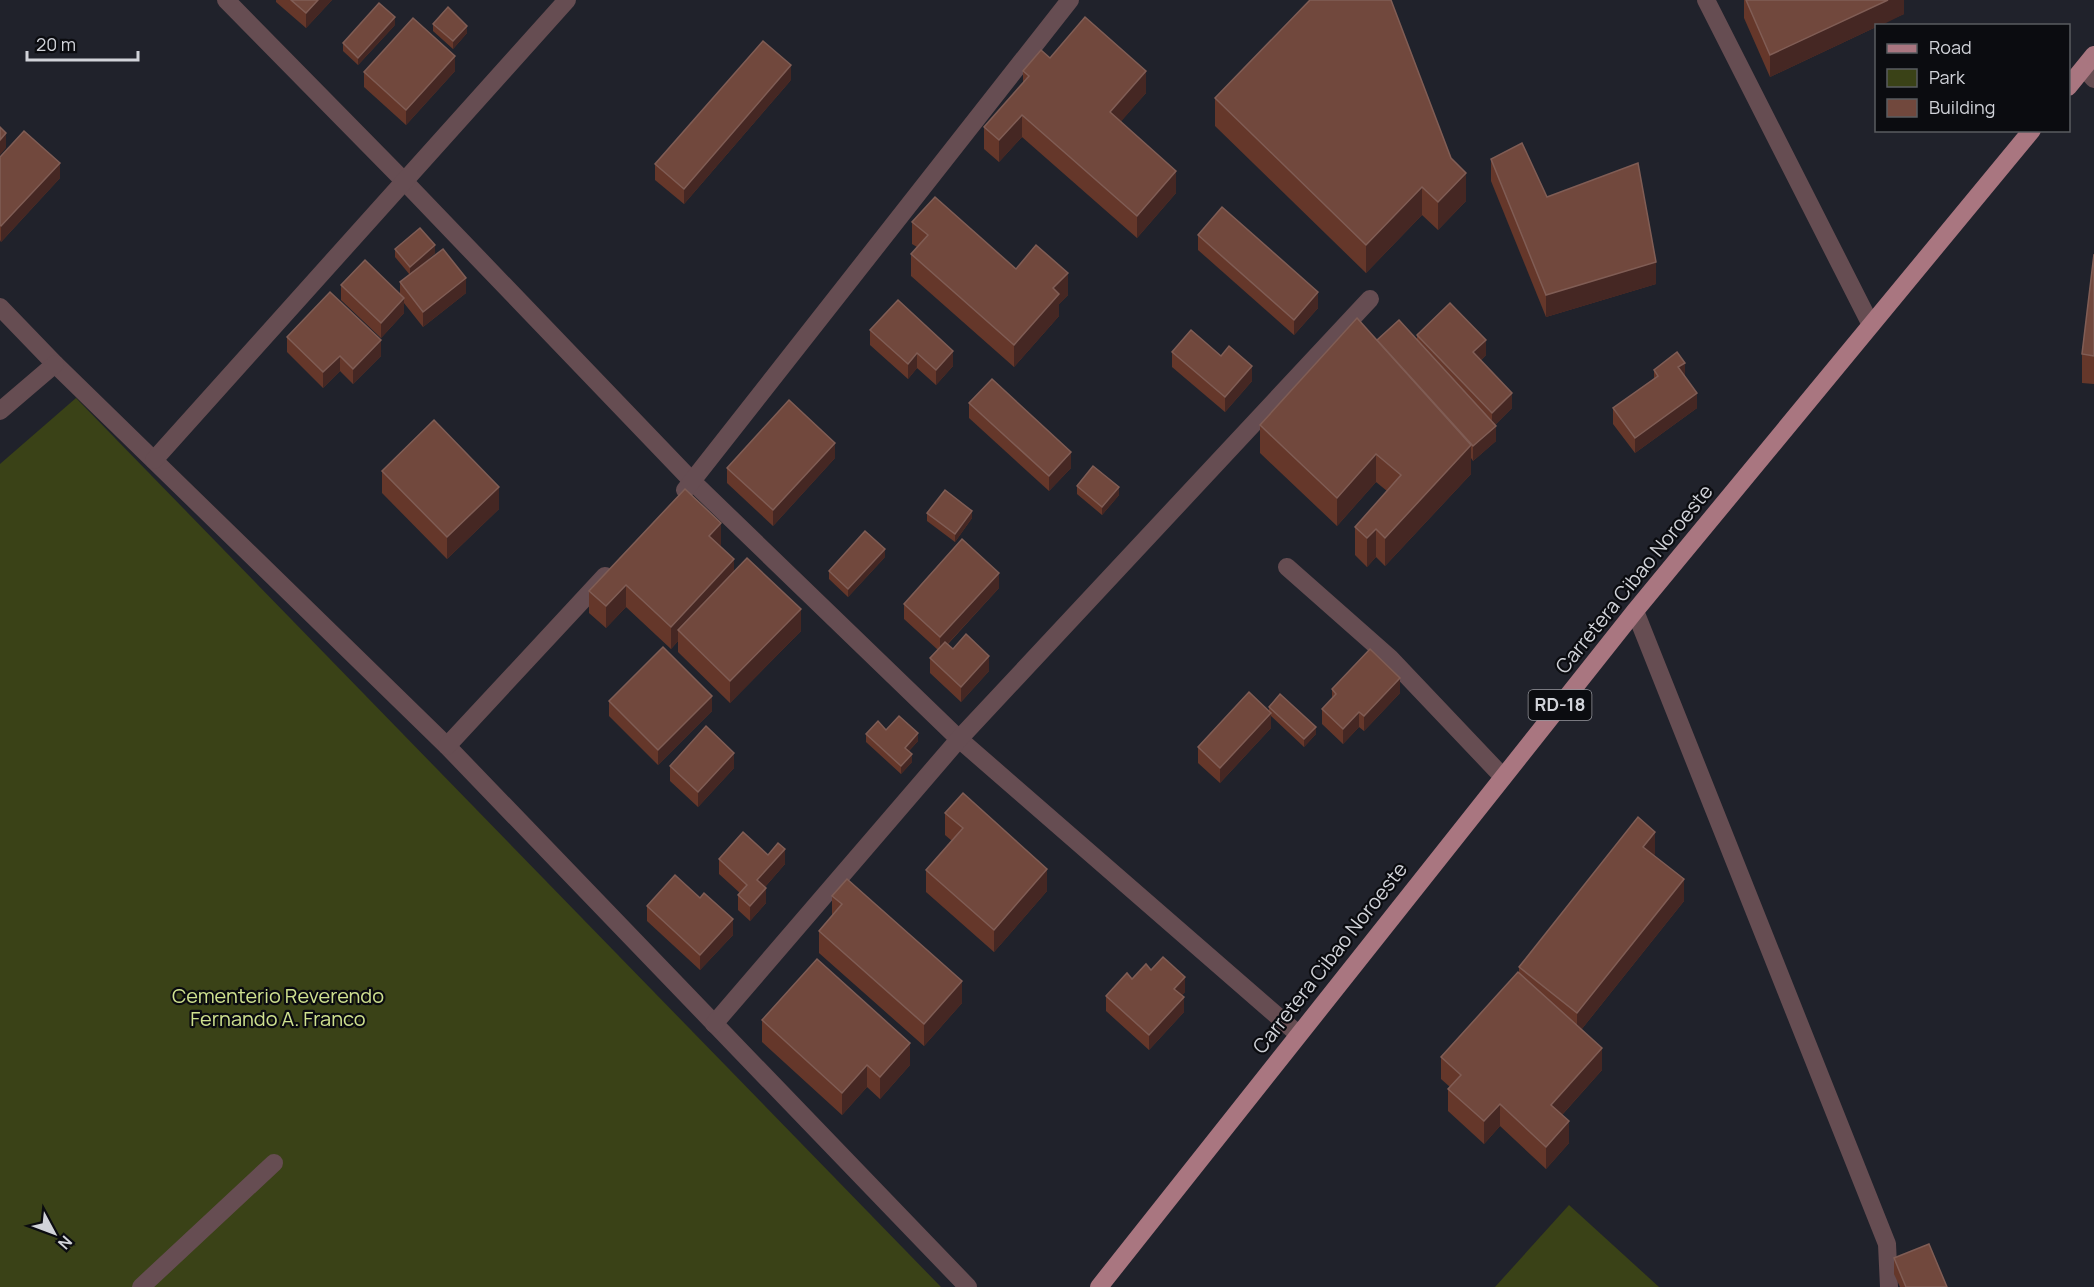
<svg xmlns="http://www.w3.org/2000/svg" width="2094" height="1287" font-family="Manrope,sans-serif">
	<style>
		.green { fill: #3a4217 }
		.lines { fill: none; stroke-linecap: round; stroke-linejoin: round }
		.lane { stroke: #664d52; stroke-width: 18 }
		.street { stroke: #664d52; stroke-width: 18 }
		.primary { stroke: #a97680; stroke-width: 18 }
		.wall { fill: #65372a }
		.shaded-wall { fill: #452723 }
		.building { fill: #71483d; stroke: #805d55; stroke-width: 1.5 }
		.labels { text-anchor: middle; stroke-width: 4.5; stroke-linejoin: round; paint-order: stroke }
		.shield { fill: #0b0c10; stroke: #96979d; stroke-width: 1.5 }
		.shield-label { font-size: 18px; font-weight: bold; fill: #d1d3d9 }
		.street-label { font-size: 20px; fill: #d1d3d9; stroke: #0b0c10 }
		.park-label { font-size: 20px; fill: #cfe18f; stroke: #0b0c10 }
	</style>
	<rect width="100%" height="100%" fill="#20222b"/>
	<g class="green">
		<path d="M 76,398 L 941,1287 L 0,1287 L 0,464 Z"/>
		<path d="M 1569,1205 L 1659,1287 L 1495,1287 Z"/>
	</g>
	<g class="lines">
		<g class="lane">
			<path d="M 1287,567 L 1390,658 L 1503,777"/>
			<path d="M 141,1287 L 274,1163"/>
		</g>
		<g class="street">
			<path d="M 226,0 L 405,182 L 693,482 L 959,739 L 1298,1034"/>
			<path d="M 1706,0 L 1871,325"/>
			<path d="M 2084,68 L 2094,79"/>
			<path d="M 0,307 L 55,364 L 447,746 L 968,1287"/>
			<path d="M 0,411 L 55,364"/>
			<path d="M 154,460 L 567,0"/>
			<path d="M 685,490 L 1070,0"/>
			<path d="M 1635,611 L 1887,1244 L 1889,1287"/>
			<path d="M 447,746 L 605,576"/>
			<path d="M 714,1024 L 959,739 L 1370,299"/>
		</g>
		<g class="primary">
			<path d="M 2068,87 L 2094,55"/>
			<path d="M 1099,1287 L 1635,611 L 2032,130"/>
		</g>
	</g>
	<g class="wall">
		<path d="M 276,0 L 332,0 L 306,28 L 276,2 Z"/>
		<path d="M 1744,0 L 1904,0 L 1904,14 L 1876,26 L 1876,27 L 1770,77 L 1744,18 Z"/>
		<path d="M 433,24 L 467,33 L 453,49 L 433,31 Z"/>
		<path d="M 395,25 L 358,65 L 343,51 L 343,43 Z"/>
		<path d="M 1050,58 L 1146,93 L 1121,121 L 1176,193 L 1137,238 L 1022,137 L 999,162 L 984,149 L 984,127 L 1023,83 L 1023,71 Z"/>
		<path d="M 455,71 L 406,125 L 364,87 L 364,72 Z"/>
		<path d="M 791,80 L 684,204 L 655,180 L 655,164 Z"/>
		<path d="M 1215,98 L 1466,201 L 1438,230 L 1422,215 L 1366,273 L 1215,126 Z"/>
		<path d="M 0,157 L 60,178 L 1,242 L 0,240 Z"/>
		<path d="M 1491,159 L 1547,197 L 1656,284 L 1546,317 L 1491,181 Z"/>
		<path d="M 912,222 L 1016,269 L 1068,295 L 1059,304 L 1059,316 L 1014,367 L 911,276 L 911,254 L 917,247 L 912,244 Z"/>
		<path d="M 1198,235 L 1318,308 L 1294,335 L 1198,250 Z"/>
		<path d="M 395,249 L 435,253 L 410,275 L 395,257 Z"/>
		<path d="M 2094,254 L 2094,384 L 2082,383 L 2082,354 Z"/>
		<path d="M 400,282 L 466,293 L 423,327 L 404,303 L 404,313 L 381,338 L 341,300 L 341,285 L 400,294 Z"/>
		<path d="M 870,330 L 953,366 L 936,385 L 917,368 L 908,379 L 870,345 Z"/>
		<path d="M 1417,335 L 1486,355 L 1481,360 L 1512,408 L 1495,425 L 1496,441 L 1473,461 L 1471,458 L 1471,474 L 1385,566 L 1376,557 L 1367,567 L 1355,555 L 1355,527 L 1387,491 L 1376,482 L 1337,526 L 1260,453 L 1260,425 L 1417,340 Z"/>
		<path d="M 287,337 L 381,356 L 353,384 L 340,371 L 323,388 L 287,352 Z"/>
		<path d="M 1172,352 L 1252,381 L 1225,412 L 1172,367 Z"/>
		<path d="M 1654,370 L 1685,376 L 1697,408 L 1635,453 L 1613,424 L 1613,408 L 1654,379 Z"/>
		<path d="M 969,403 L 1071,468 L 1049,491 L 969,418 Z"/>
		<path d="M 835,458 L 773,526 L 727,483 L 727,468 Z"/>
		<path d="M 382,471 L 499,509 L 447,559 L 382,493 Z"/>
		<path d="M 1077,486 L 1119,495 L 1102,515 L 1077,494 Z"/>
		<path d="M 927,513 L 972,518 L 955,542 L 927,521 Z"/>
		<path d="M 721,545 L 720,546 L 734,572 L 801,631 L 730,703 L 678,652 L 678,641 L 671,649 L 626,607 L 606,628 L 589,613 L 589,591 Z"/>
		<path d="M 885,557 L 848,597 L 829,579 L 829,571 Z"/>
		<path d="M 999,588 L 948,644 L 953,649 L 989,671 L 961,702 L 930,673 L 930,658 L 938,650 L 904,619 L 904,604 Z"/>
		<path d="M 1332,689 L 1400,693 L 1364,731 L 1359,727 L 1343,744 L 1322,724 L 1322,709 L 1332,699 Z"/>
		<path d="M 609,701 L 712,711 L 658,765 L 609,716 Z"/>
		<path d="M 1269,707 L 1316,734 L 1304,747 L 1271,716 L 1271,728 L 1220,783 L 1198,763 L 1198,747 L 1269,711 Z"/>
		<path d="M 886,730 L 918,741 L 909,751 L 912,762 L 901,774 L 866,742 L 866,734 Z"/>
		<path d="M 670,766 L 734,768 L 698,807 L 670,781 Z"/>
		<path d="M 945,813 L 1047,891 L 994,952 L 926,892 L 926,870 L 952,841 L 945,835 Z"/>
		<path d="M 1655,854 L 1654,856 L 1684,901 L 1581,1030 L 1602,1070 L 1562,1115 L 1569,1143 L 1546,1169 L 1500,1126 L 1484,1144 L 1448,1111 L 1448,1089 L 1450,1087 L 1441,1079 L 1441,1057 L 1519,973 L 1519,967 Z"/>
		<path d="M 768,855 L 785,864 L 765,887 L 766,903 L 750,921 L 738,910 L 738,895 L 740,893 L 719,874 L 719,859 Z"/>
		<path d="M 832,896 L 962,1003 L 924,1046 L 819,953 L 819,931 L 832,916 Z"/>
		<path d="M 647,906 L 733,935 L 700,970 L 647,921 Z"/>
		<path d="M 1151,970 L 1185,992 L 1182,995 L 1184,1012 L 1149,1050 L 1106,1011 L 1106,996 L 1132,979 Z"/>
		<path d="M 762,1020 L 910,1065 L 880,1099 L 867,1087 L 842,1115 L 762,1042 Z"/>
		<path d="M 1894,1258 L 1947,1287 L 1900,1287 L 1894,1274 Z"/>
	</g>
	<g class="shaded-wall">
		<path d="M 318,0 L 332,0 L 306,28 L 306,13 Z"/>
		<path d="M 1888,0 L 1904,0 L 1904,14 L 1880,26 L 1876,26 L 1876,27 L 1770,77 L 1770,55 Z"/>
		<path d="M 395,17 L 395,25 L 358,65 L 358,58 Z"/>
		<path d="M 467,26 L 467,33 L 453,49 L 453,41 Z"/>
		<path d="M 455,56 L 455,71 L 406,125 L 406,110 Z"/>
		<path d="M 791,65 L 791,80 L 684,204 L 684,189 Z"/>
		<path d="M 1146,71 L 1146,93 L 1110,134 L 1110,112 Z"/>
		<path d="M 1022,115 L 1022,137 L 999,162 L 999,140 Z"/>
		<path d="M 6,133 L 6,148 L 0,155 L 0,140 Z"/>
		<path d="M 60,163 L 60,178 L 1,242 L 1,226 Z"/>
		<path d="M 1176,171 L 1176,193 L 1137,238 L 1137,216 Z"/>
		<path d="M 1466,173 L 1466,201 L 1438,230 L 1438,202 Z"/>
		<path d="M 1422,187 L 1422,215 L 1366,273 L 1366,245 Z"/>
		<path d="M 435,245 L 435,253 L 410,275 L 410,267 Z"/>
		<path d="M 1656,262 L 1656,284 L 1546,317 L 1546,295 Z"/>
		<path d="M 1068,273 L 1068,295 L 1059,304 L 1059,316 L 1014,367 L 1014,345 L 1053,288 Z"/>
		<path d="M 466,278 L 466,293 L 423,327 L 423,312 Z"/>
		<path d="M 1318,292 L 1318,308 L 1294,335 L 1294,320 Z"/>
		<path d="M 404,298 L 404,313 L 381,338 L 381,323 Z"/>
		<path d="M 381,340 L 381,356 L 353,384 L 353,369 Z"/>
		<path d="M 1486,340 L 1486,355 L 1473,367 L 1473,352 Z"/>
		<path d="M 953,351 L 953,366 L 936,385 L 936,370 Z"/>
		<path d="M 917,353 L 917,368 L 908,379 L 908,364 Z"/>
		<path d="M 340,356 L 340,371 L 323,388 L 323,372 Z"/>
		<path d="M 1685,363 L 1685,378 L 1678,367 Z"/>
		<path d="M 1252,366 L 1252,381 L 1225,412 L 1225,397 Z"/>
		<path d="M 1512,393 L 1512,408 L 1492,428 L 1492,413 Z"/>
		<path d="M 1697,393 L 1697,408 L 1635,453 L 1635,438 Z"/>
		<path d="M 1496,426 L 1496,441 L 1473,461 L 1473,446 Z"/>
		<path d="M 835,443 L 835,458 L 773,526 L 773,510 Z"/>
		<path d="M 1471,445 L 1471,474 L 1385,566 L 1385,538 Z"/>
		<path d="M 1071,452 L 1071,468 L 1049,491 L 1049,476 Z"/>
		<path d="M 1376,454 L 1376,482 L 1337,526 L 1337,498 Z"/>
		<path d="M 499,487 L 499,509 L 447,559 L 447,537 Z"/>
		<path d="M 1119,487 L 1119,495 L 1102,515 L 1102,507 Z"/>
		<path d="M 972,511 L 972,518 L 955,542 L 955,534 Z"/>
		<path d="M 721,523 L 721,545 L 709,558 L 709,536 Z"/>
		<path d="M 1376,529 L 1376,557 L 1367,567 L 1367,538 Z"/>
		<path d="M 885,549 L 885,557 L 848,597 L 848,589 Z"/>
		<path d="M 734,559 L 734,581 L 678,630 L 678,641 L 671,649 L 671,627 Z"/>
		<path d="M 999,573 L 999,588 L 940,652 L 940,637 Z"/>
		<path d="M 626,585 L 626,607 L 606,628 L 606,606 Z"/>
		<path d="M 801,609 L 801,631 L 730,703 L 730,681 Z"/>
		<path d="M 989,656 L 989,671 L 961,702 L 961,687 Z"/>
		<path d="M 1400,678 L 1400,693 L 1364,731 L 1364,716 Z"/>
		<path d="M 712,696 L 712,711 L 658,765 L 658,750 Z"/>
		<path d="M 1359,712 L 1359,727 L 1343,744 L 1343,729 Z"/>
		<path d="M 1271,713 L 1271,728 L 1220,783 L 1220,768 Z"/>
		<path d="M 1316,727 L 1316,734 L 1304,747 L 1304,739 Z"/>
		<path d="M 918,733 L 918,741 L 905,755 L 905,748 Z"/>
		<path d="M 734,753 L 734,768 L 698,807 L 698,792 Z"/>
		<path d="M 912,754 L 912,762 L 901,774 L 901,766 Z"/>
		<path d="M 1655,832 L 1655,854 L 1643,869 L 1643,847 Z"/>
		<path d="M 785,849 L 785,864 L 757,896 L 757,880 Z"/>
		<path d="M 1047,869 L 1047,891 L 994,952 L 994,930 Z"/>
		<path d="M 1684,879 L 1684,901 L 1577,1035 L 1577,1013 Z"/>
		<path d="M 766,888 L 766,903 L 750,921 L 750,906 Z"/>
		<path d="M 733,919 L 733,935 L 700,970 L 700,955 Z"/>
		<path d="M 1185,977 L 1185,992 L 1174,1004 L 1174,989 Z"/>
		<path d="M 962,981 L 962,1003 L 924,1046 L 924,1024 Z"/>
		<path d="M 1184,997 L 1184,1012 L 1149,1050 L 1149,1035 Z"/>
		<path d="M 910,1043 L 910,1065 L 880,1099 L 880,1077 Z"/>
		<path d="M 1602,1048 L 1602,1070 L 1551,1127 L 1551,1105 Z"/>
		<path d="M 867,1065 L 867,1087 L 842,1115 L 842,1093 Z"/>
		<path d="M 1500,1104 L 1500,1126 L 1484,1144 L 1484,1121 Z"/>
		<path d="M 1569,1121 L 1569,1143 L 1546,1169 L 1546,1147 Z"/>
	</g>
	<g class="building">
		<path d="M 291,0 L 318,0 L 306,13 Z"/>
		<path d="M 1310,0 L 1391,0 L 1451,158 L 1466,173 L 1438,202 L 1422,187 L 1366,245 L 1215,98 Z"/>
		<path d="M 1746,0 L 1888,0 L 1770,55 Z"/>
		<path d="M 379,3 L 395,17 L 358,58 L 343,43 Z"/>
		<path d="M 448,7 L 467,26 L 453,41 L 433,24 Z"/>
		<path d="M 1085,17 L 1146,71 L 1110,112 L 1176,171 L 1137,216 L 1022,115 L 999,140 L 984,127 L 1029,76 L 1023,71 L 1041,50 L 1050,58 Z"/>
		<path d="M 413,18 L 455,56 L 406,110 L 364,72 Z"/>
		<path d="M 763,41 L 791,65 L 684,189 L 655,164 Z"/>
		<path d="M 0,127 L 6,133 L 0,140 Z"/>
		<path d="M 24,131 L 60,163 L 1,226 L 0,225 L 0,157 Z"/>
		<path d="M 1522,143 L 1547,197 L 1638,163 L 1656,262 L 1546,295 L 1491,159 Z"/>
		<path d="M 935,197 L 1016,269 L 1036,245 L 1068,273 L 1053,288 L 1059,294 L 1014,345 L 911,254 L 928,235 L 912,222 Z"/>
		<path d="M 1222,207 L 1318,292 L 1294,320 L 1198,235 Z"/>
		<path d="M 420,228 L 435,245 L 410,267 L 395,249 Z"/>
		<path d="M 443,249 L 466,278 L 423,312 L 400,282 Z"/>
		<path d="M 2094,254 L 2094,356 L 2082,354 Z"/>
		<path d="M 365,260 L 404,298 L 381,323 L 341,285 Z"/>
		<path d="M 330,292 L 381,340 L 353,369 L 340,356 L 323,372 L 287,337 Z"/>
		<path d="M 898,300 L 953,351 L 936,370 L 917,353 L 908,364 L 870,330 Z"/>
		<path d="M 1450,303 L 1486,340 L 1473,352 L 1512,393 L 1492,413 L 1417,335 Z"/>
		<path d="M 1357,318 L 1471,445 L 1385,538 L 1376,529 L 1367,538 L 1355,527 L 1401,475 L 1376,454 L 1337,498 L 1260,425 Z"/>
		<path d="M 1399,320 L 1496,426 L 1473,446 L 1377,340 Z"/>
		<path d="M 1191,330 L 1221,356 L 1229,346 L 1252,366 L 1225,397 L 1172,352 Z"/>
		<path d="M 1677,352 L 1685,363 L 1678,367 L 1697,393 L 1635,438 L 1613,408 L 1658,376 L 1654,370 Z"/>
		<path d="M 992,379 L 1071,452 L 1049,476 L 969,403 Z"/>
		<path d="M 789,400 L 835,443 L 773,510 L 727,468 Z"/>
		<path d="M 434,420 L 499,487 L 447,537 L 382,471 Z"/>
		<path d="M 1093,466 L 1119,487 L 1102,507 L 1077,486 Z"/>
		<path d="M 685,489 L 721,523 L 709,536 L 734,559 L 671,627 L 626,585 L 606,606 L 589,591 Z"/>
		<path d="M 945,490 L 972,511 L 955,534 L 927,513 Z"/>
		<path d="M 865,531 L 885,549 L 848,589 L 829,571 Z"/>
		<path d="M 962,539 L 999,573 L 940,637 L 904,604 Z"/>
		<path d="M 747,558 L 801,609 L 730,681 L 678,630 Z"/>
		<path d="M 966,634 L 989,656 L 961,687 L 930,658 L 945,642 L 953,649 Z"/>
		<path d="M 663,647 L 712,696 L 658,750 L 609,701 Z"/>
		<path d="M 1370,649 L 1400,678 L 1364,716 L 1359,712 L 1343,729 L 1322,709 L 1336,694 L 1332,689 Z"/>
		<path d="M 1249,692 L 1271,713 L 1220,768 L 1198,747 Z"/>
		<path d="M 1280,694 L 1316,727 L 1304,739 L 1269,707 Z"/>
		<path d="M 899,716 L 918,733 L 905,748 L 912,754 L 901,766 L 866,734 L 878,721 L 886,730 Z"/>
		<path d="M 706,726 L 734,753 L 698,792 L 670,766 Z"/>
		<path d="M 963,793 L 1047,869 L 994,930 L 926,870 L 963,828 L 945,813 Z"/>
		<path d="M 1638,817 L 1655,832 L 1643,847 L 1684,879 L 1577,1013 L 1519,967 Z"/>
		<path d="M 743,832 L 768,855 L 778,843 L 785,849 L 757,880 L 766,888 L 750,906 L 738,895 L 747,885 L 719,859 Z"/>
		<path d="M 675,875 L 700,898 L 704,893 L 733,919 L 700,955 L 647,906 Z"/>
		<path d="M 847,879 L 962,981 L 924,1024 L 819,931 L 842,904 L 832,896 Z"/>
		<path d="M 1163,957 L 1185,977 L 1174,989 L 1184,997 L 1149,1035 L 1106,996 L 1127,973 L 1132,979 L 1146,964 L 1151,970 Z"/>
		<path d="M 817,959 L 910,1043 L 880,1077 L 867,1065 L 842,1093 L 762,1020 Z"/>
		<path d="M 1518,972 L 1602,1048 L 1551,1105 L 1569,1121 L 1546,1147 L 1500,1104 L 1484,1121 L 1448,1089 L 1461,1075 L 1441,1057 Z"/>
		<path d="M 1929,1244 L 1947,1287 L 1906,1287 L 1894,1258 Z"/>
	</g>
	<g class="labels">
		<rect class="shield" x="1528.5" y="690" width="63" height="30" rx="4.5"/>
		<g class="shield-label">
			<text x="1560" y="711">RD-18</text>
		</g>
		<g class="street-label">
			<text transform="translate(1634 579) rotate(-51)" y="7">Carretera Cibao Noroeste</text>
			<text transform="translate(1330 958) rotate(-52)" y="7">Carretera Cibao Noroeste</text>
		</g>
		<g class="park-label">
			<text x="278" y="1003">Cementerio Reverendo<tspan x="278" dy="23">Fernando A. Franco</tspan></text>
		</g>
	</g>
	<rect x="1875" y="24" width="195" height="108" fill="#0b0c10" stroke="#5a5c60" stroke-width="1.5"/>
	<rect x="1887" y="44" width="30" height="9" fill="#a97680" stroke="#5a5c60" stroke-width="1.5"/>
	<text x="1929" y="54" font-size="18" fill="#d1d3d9">Road</text>
	<rect x="1887" y="69" width="30" height="18" fill="#3a4217" stroke="#5a5c60" stroke-width="1.5"/>
	<text x="1929" y="84" font-size="18" fill="#d1d3d9">Park</text>
	<rect x="1887" y="99" width="30" height="18" fill="#71483d" stroke="#5a5c60" stroke-width="1.5"/>
	<text x="1929" y="114" font-size="18" fill="#d1d3d9">Building</text>
	<g transform="translate(54 1233) rotate(131)" stroke="#0b0c10" stroke-width="4.5" paint-order="stroke">
	<path d="M0-4.5L10 22L0 15L-10 22Z" fill="#d1d3d9"/>
	<text y="-9" font-size="16" font-weight="bold" text-anchor="middle" fill="#d1d3d9">N</text>
	</g>
	<path d="M27 51v9h111v-9" fill="none" stroke="#d1d3d9" stroke-width="3"/>
	<text x="36" y="51" font-size="18" fill="#d1d3d9" stroke="#0b0c10" stroke-width="4.5" paint-order="stroke">20 m</text>
</svg>
